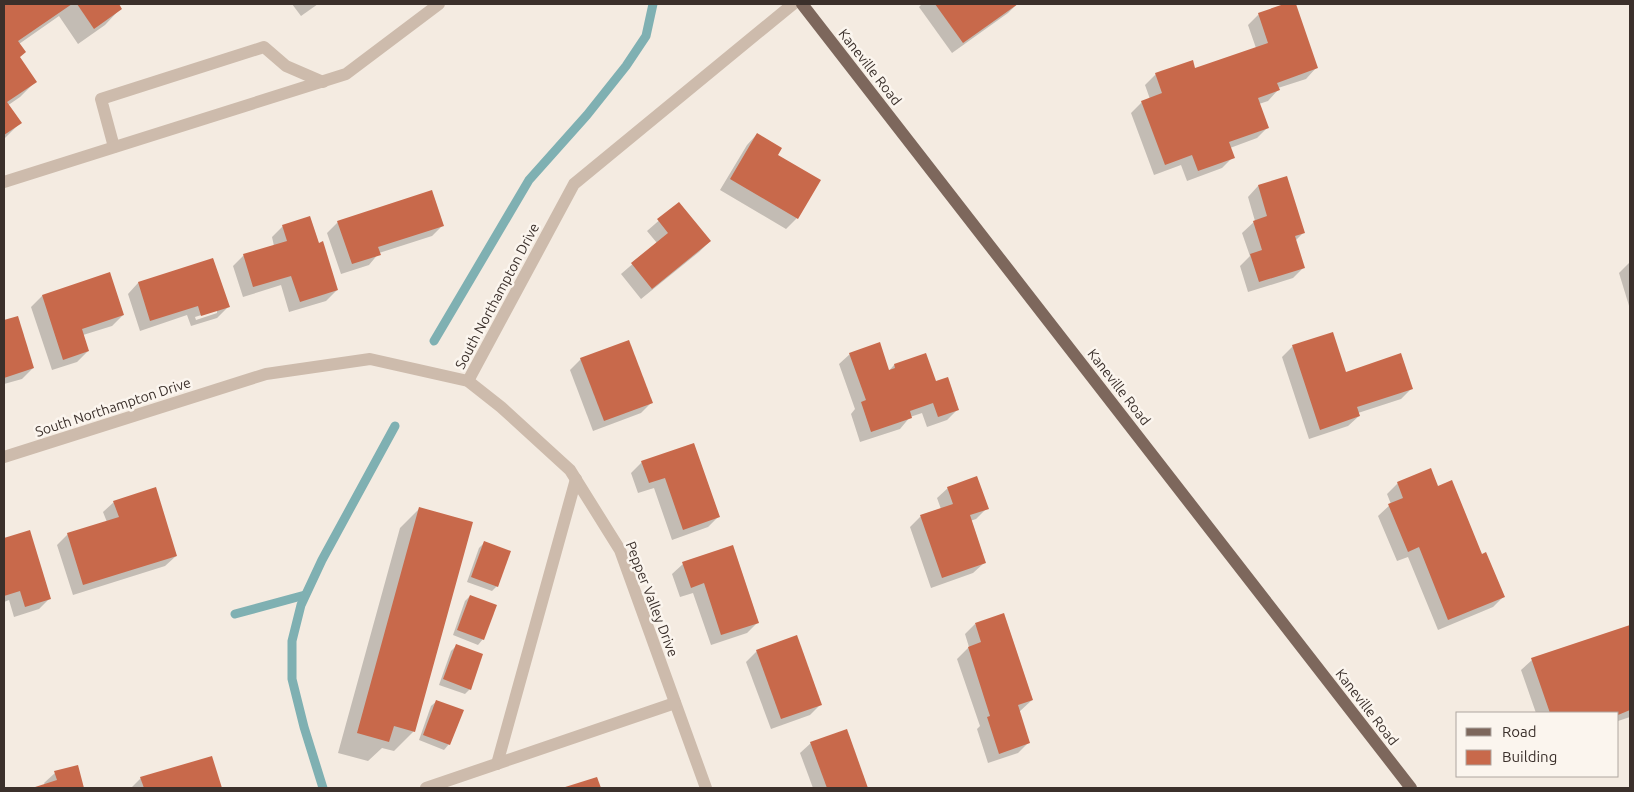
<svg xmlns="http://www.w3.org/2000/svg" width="1634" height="792" font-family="Ubuntu,sans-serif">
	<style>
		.shadow { fill: #0003; fill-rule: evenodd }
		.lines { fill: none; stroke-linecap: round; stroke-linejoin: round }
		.stream { stroke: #7fb0b2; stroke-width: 9 }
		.building { fill: #c8694b }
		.minor { stroke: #cdbbac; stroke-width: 12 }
		.major { stroke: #7d675c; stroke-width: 12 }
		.labels { text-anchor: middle; stroke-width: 5; stroke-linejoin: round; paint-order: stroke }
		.street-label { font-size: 14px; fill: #3b302b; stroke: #fbf5ee }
	</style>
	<rect width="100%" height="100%" fill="#f4ebe1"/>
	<g class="shadow">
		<path d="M 4,4 L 122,4 L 119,6 L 120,9 L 105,25 L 78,44 L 59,16 L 19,44 L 19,58 L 35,82 L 20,97 L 7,106 L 20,123 L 4,139 Z"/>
		<path d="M 292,4 L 318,4 L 301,16 Z"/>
		<path d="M 922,4 L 1017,4 L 1008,13 L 952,53 L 919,7 Z"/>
		<path d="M 1288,4 L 1294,4 L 1316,68 L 1306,79 L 1278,88 L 1278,90 L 1268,101 L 1259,104 L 1267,128 L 1257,138 L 1230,148 L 1233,157 L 1222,168 L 1187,181 L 1181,165 L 1154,175 L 1131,113 L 1142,102 L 1150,99 L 1145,85 L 1156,74 L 1195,70 L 1256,48 L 1248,25 L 1259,14 Z"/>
		<path d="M 757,134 L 777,155 L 819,181 L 797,218 L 786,229 L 720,190 L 747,145 Z"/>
		<path d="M 1286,177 L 1304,232 L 1295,241 L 1304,267 L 1293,278 L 1248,292 L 1240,266 L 1250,256 L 1242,233 L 1255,221 L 1248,197 L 1258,186 Z"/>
		<path d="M 679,203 L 710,241 L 699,252 L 641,299 L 621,274 L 657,243 L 647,231 Z"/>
		<path d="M 338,222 L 443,225 L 432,236 L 379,253 L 369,265 L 341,274 L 327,233 Z"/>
		<path d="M 283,226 L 318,245 L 337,290 L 326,301 L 289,312 L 281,285 L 243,297 L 233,266 L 244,255 L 274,246 L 272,237 Z"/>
		<path d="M 213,259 L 228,307 L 217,318 L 191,326 L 187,315 L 140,331 L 128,294 L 138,283 ZM 217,310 L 217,313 L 196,320 L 195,317 Z"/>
		<path d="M 1630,262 L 1630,309 L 1619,273 Z"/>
		<path d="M 109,274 L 123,315 L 112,326 L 83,335 L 88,351 L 77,362 L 52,370 L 31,307 L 42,296 Z"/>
		<path d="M 17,317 L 33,368 L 22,379 L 4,384 L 4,322 Z"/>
		<path d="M 1293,346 L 1346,373 L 1412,388 L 1401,399 L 1358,413 L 1359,416 L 1348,426 L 1309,439 L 1282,357 Z"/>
		<path d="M 850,354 L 888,372 L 894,365 L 935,383 L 958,409 L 947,420 L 927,427 L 922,413 L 910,417 L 900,429 L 860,442 L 851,414 L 855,409 L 839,364 Z"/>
		<path d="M 581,359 L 651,403 L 641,413 L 593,431 L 570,370 Z"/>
		<path d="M 693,444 L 719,516 L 708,527 L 672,540 L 654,488 L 638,493 L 631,473 L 642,462 Z"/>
		<path d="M 1398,483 L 1438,487 L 1481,555 L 1503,597 L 1493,607 L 1438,630 L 1408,557 L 1397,561 L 1378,516 L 1391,504 L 1387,494 Z"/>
		<path d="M 948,488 L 987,508 L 976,519 L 970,521 L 984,563 L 973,573 L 931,588 L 910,527 L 920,517 L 941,509 L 937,498 Z"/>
		<path d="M 114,502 L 176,556 L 165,566 L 73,595 L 57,545 L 68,534 L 107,522 L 103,512 Z"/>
		<path d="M 420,508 L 414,731 L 394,751 L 382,748 L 368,761 L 338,753 L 400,528 Z"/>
		<path d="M 29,532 L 50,598 L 39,609 L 14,617 L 9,600 L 4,602 L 4,540 Z"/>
		<path d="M 484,543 L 497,586 L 492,591 L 467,582 L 479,548 Z"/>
		<path d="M 683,564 L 758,622 L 747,633 L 711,645 L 693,593 L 680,597 L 672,574 Z"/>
		<path d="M 470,596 L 483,639 L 478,645 L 453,635 L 465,601 Z"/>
		<path d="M 975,624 L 1032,700 L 1019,712 L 1029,742 L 1018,753 L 988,763 L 977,729 L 980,726 L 957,659 L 969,647 L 965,634 Z"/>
		<path d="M 1630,627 L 1630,717 L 1618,721 L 1618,713 L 1536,713 L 1521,670 L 1532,660 Z"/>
		<path d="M 456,646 L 470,689 L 465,694 L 439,685 L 451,651 Z"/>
		<path d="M 757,651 L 821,704 L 810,715 L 771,729 L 746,662 Z"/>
		<path d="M 437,701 L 449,744 L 444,750 L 419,740 L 431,706 Z"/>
		<path d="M 846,730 L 866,788 L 813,788 L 800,753 L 811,743 Z"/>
		<path d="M 211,757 L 220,788 L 131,788 L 141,778 Z"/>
		<path d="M 77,766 L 83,788 L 34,788 L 45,785 L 44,783 L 55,773 Z"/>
	</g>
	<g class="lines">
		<g class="stream">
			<path d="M 434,341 L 529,180 L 587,115 L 626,66 L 646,36 L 653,4"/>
			<path d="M 235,614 L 305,595"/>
			<path d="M 323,788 L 304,727 L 292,679 L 292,641 L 301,605 L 322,560 L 395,426"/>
		</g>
	</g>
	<g class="building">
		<path d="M 4,4 L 72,4 L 18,41 L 26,52 L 20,57 L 37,82 L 7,102 L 22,123 L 4,135 Z"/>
		<path d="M 77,4 L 119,4 L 122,9 L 94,29 Z"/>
		<path d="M 935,4 L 1018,4 L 963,43 Z"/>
		<path d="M 1284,4 L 1296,4 L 1318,68 L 1277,83 L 1280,90 L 1258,98 L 1269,128 L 1229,142 L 1235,158 L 1198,171 L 1192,155 L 1165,165 L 1141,101 L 1162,93 L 1155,73 L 1193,60 L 1195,68 L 1268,43 L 1258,13 Z"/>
		<path d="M 757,133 L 782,148 L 778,155 L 821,180 L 798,219 L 730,179 Z"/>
		<path d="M 1287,176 L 1305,233 L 1295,236 L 1305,268 L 1259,282 L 1250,254 L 1262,250 L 1253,221 L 1267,216 L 1258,185 Z"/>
		<path d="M 432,190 L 444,226 L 378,247 L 381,255 L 352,264 L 337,221 Z"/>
		<path d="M 679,202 L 711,241 L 652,289 L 631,263 L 668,233 L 657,219 Z"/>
		<path d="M 310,216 L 319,243 L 323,241 L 338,290 L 300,302 L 291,276 L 253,287 L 243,254 L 287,241 L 282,225 Z"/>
		<path d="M 213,258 L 230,307 L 201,316 L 198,306 L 150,321 L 138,282 Z"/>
		<path d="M 110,272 L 124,315 L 82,329 L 89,351 L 63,360 L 42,295 Z"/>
		<path d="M 18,316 L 34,368 L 4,378 L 4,320 Z"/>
		<path d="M 1333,332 L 1346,372 L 1401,353 L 1413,389 L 1357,407 L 1360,416 L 1320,430 L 1292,345 Z"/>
		<path d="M 629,340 L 653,403 L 604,421 L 580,358 Z"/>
		<path d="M 880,342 L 889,370 L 895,368 L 894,364 L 926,353 L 936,381 L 948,377 L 959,410 L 938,417 L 933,403 L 910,411 L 912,418 L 871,432 L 861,402 L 866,400 L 849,353 Z"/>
		<path d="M 694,443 L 720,517 L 683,530 L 665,478 L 649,483 L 641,461 Z"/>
		<path d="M 1431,468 L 1438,486 L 1452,480 L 1482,554 L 1486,552 L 1505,597 L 1448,620 L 1419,547 L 1408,552 L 1388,504 L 1403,498 L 1397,482 Z"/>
		<path d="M 977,476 L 989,509 L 970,515 L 986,563 L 942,578 L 920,515 L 953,504 L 947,487 Z"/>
		<path d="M 156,487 L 177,556 L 83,585 L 67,533 L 119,517 L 113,501 Z"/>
		<path d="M 419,507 L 473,522 L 415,732 L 394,726 L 389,742 L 357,733 Z"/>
		<path d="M 30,530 L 51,599 L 25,607 L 20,591 L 4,596 L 4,538 Z"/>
		<path d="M 484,541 L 511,551 L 498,587 L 471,577 Z"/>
		<path d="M 733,545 L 759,623 L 721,635 L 704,583 L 691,588 L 682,562 Z"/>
		<path d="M 470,595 L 497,605 L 484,640 L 457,630 Z"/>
		<path d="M 1004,613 L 1033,700 L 1018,705 L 1030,743 L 999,754 L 987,717 L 990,716 L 968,647 L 981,642 L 975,623 Z"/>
		<path d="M 1630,625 L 1630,710 L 1618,715 L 1618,713 L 1550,713 L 1531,658 Z"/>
		<path d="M 797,635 L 822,705 L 781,719 L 756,650 Z"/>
		<path d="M 456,644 L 483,654 L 471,690 L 443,679 Z"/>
		<path d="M 436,700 L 464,710 L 450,745 L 423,735 Z"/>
		<path d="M 847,729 L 868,788 L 827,788 L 810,742 Z"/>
		<path d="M 212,756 L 222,788 L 144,788 L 140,777 Z"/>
		<path d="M 78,765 L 84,788 L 32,788 L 57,780 L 54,771 Z"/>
		<path d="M 597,777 L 601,788 L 562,788 Z"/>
	</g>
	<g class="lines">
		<g class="minor">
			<path d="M 114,147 L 101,99 L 264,47 L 286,66 L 323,82"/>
			<path d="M 4,182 L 346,74 L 439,4"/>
			<path d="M 468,381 L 574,184 L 793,4"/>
			<path d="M 4,457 L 266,374 L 370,359 L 468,381 L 501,407 L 570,470 L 620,550 L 706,788"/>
			<path d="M 497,764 L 576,479"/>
			<path d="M 426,788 L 675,703"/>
		</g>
		<path class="major" d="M 802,4 L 1411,788"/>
	</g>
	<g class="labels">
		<g class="street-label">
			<text transform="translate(870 67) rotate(52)" y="5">Kaneville Road</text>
			<text transform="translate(497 296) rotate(-62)" y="5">South Northampton Drive</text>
			<text transform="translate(1119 387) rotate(52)" y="5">Kaneville Road</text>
			<text transform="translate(113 407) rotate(-18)" y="5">South Northampton Drive</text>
			<text transform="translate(652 599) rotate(69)" y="5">Pepper Valley Drive</text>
			<text transform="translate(1367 707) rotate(52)" y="5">Kaneville Road</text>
		</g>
	</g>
	<rect width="1634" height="792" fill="none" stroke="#3b302b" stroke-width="10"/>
	<rect x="1456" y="712" width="162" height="65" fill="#fbf5ee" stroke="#aea6a0"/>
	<rect x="1466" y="728" width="25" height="8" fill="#7d675c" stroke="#aea6a0"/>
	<text x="1502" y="737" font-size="15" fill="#3b302b">Road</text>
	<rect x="1466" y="750" width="25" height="15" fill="#c8694b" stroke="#aea6a0"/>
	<text x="1502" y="762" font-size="15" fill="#3b302b">Building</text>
</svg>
